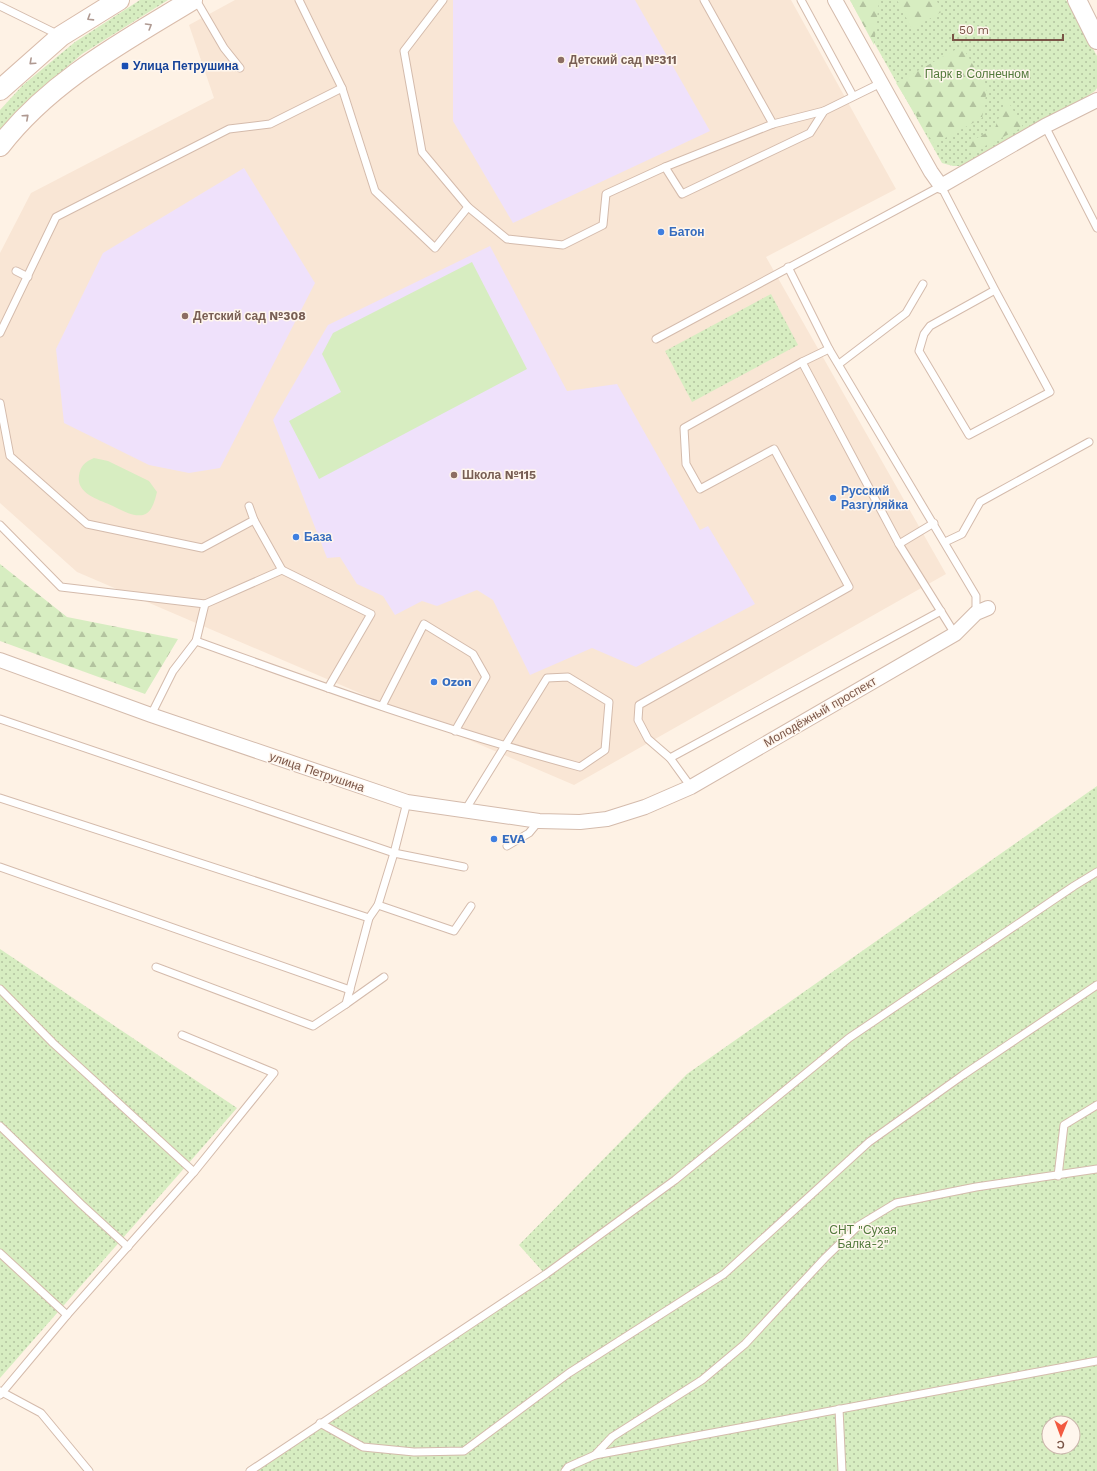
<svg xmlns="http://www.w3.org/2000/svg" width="1097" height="1471" font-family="'Work Sans',sans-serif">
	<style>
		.residential { fill: #f9e6d5 }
		.education { fill: #efe1fb }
		.green { fill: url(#green-dots); fill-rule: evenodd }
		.forest { fill: url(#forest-firs) }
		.pitch { fill: #d7edc1 }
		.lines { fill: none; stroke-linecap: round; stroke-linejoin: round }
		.service-casing { stroke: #d4bbac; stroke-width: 9 }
		.minor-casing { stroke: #d4bbac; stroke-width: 16 }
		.tertiary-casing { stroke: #d4bbac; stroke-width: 20 }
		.secondary-casing { stroke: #d9bcab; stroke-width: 22 }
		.service { stroke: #fff; stroke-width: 7 }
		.minor { stroke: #fff; stroke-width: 14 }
		.tertiary { stroke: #fff; stroke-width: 18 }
		.secondary { stroke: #fff; stroke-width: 20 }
		.oneway { stroke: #af9991 }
		.education-dot { fill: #8d6e63; stroke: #fff6ed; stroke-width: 1.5 }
		.transit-dot { fill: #1a4fb4; stroke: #fff6ed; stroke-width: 1.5 }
		.shop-dot { fill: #3f7fe0; stroke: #fff6ed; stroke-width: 1.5 }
		.labels { text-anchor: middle; stroke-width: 3; stroke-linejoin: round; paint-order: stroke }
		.education-label { font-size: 12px; font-weight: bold; fill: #785e54; stroke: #fff6ed; text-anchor: start }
		.transit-label { font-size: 12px; font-weight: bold; fill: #164399; stroke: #fff6ed; text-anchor: start }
		.park-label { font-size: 12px; fill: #537a3c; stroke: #fff6ed }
		.shop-label { font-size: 12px; font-weight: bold; fill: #366cbe; stroke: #fff6ed; text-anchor: start }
		.street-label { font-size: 12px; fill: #7a5547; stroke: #fff6ed }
	</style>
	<defs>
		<pattern id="green-dots" width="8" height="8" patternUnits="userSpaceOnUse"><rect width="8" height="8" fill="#d7edc1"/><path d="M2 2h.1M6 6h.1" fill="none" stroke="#b3c39f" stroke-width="1.8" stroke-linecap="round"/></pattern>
		<pattern id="forest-firs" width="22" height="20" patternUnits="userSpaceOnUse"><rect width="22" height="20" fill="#d7edc1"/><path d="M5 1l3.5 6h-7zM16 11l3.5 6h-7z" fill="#b3c39f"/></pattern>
	</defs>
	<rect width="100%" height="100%" fill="#fef2e5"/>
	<path class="residential" d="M 235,0 L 791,0 L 896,189 L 766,257 L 946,574 L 574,785 L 77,572 L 0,503 L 0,253 L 31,193 L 214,98 L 189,25 Z"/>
	<g class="education">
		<path d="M 453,0 L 635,0 L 710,131 L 513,223 L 453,121 Z"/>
		<path d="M 244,168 L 315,283 L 220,468 L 189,473 L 149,465 L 64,423 L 56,349 L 103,253 Z"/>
		<path d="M 490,246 L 567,391 L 617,384 L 700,530 L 708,526 L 755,604 L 636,667 L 592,648 L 530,675 L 493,600 L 477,590 L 437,606 L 422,601 L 395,615 L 383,596 L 357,584 L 340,557 L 327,558 L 273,420 L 328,325 Z"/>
	</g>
	<g class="green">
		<path d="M 140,0 L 168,0 L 82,54 L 33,96 L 0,131 L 0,110 L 23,85 L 75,42 Z"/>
		<path d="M 850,0 L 1066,0 L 1097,56 L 1097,88 L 1095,91 L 1078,102 L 963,166 L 953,166 L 942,163 Z"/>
		<path d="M 771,294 L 798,345 L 692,402 L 665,351 Z"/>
		<path d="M 1097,786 L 1097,1471 L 250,1471 L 545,1274 L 519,1245 L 687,1074 ZM 1049,1423 L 1073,1423 L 1073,1447 L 1049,1447 Z"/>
		<path d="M 0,949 L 237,1108 L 0,1378 Z"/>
	</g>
	<g class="forest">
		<path d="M 850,0 L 878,0 L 879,1 L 874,45 Z"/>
		<path d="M 897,0 L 936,0 L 943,11 L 912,29 Z"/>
		<path d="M 962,46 L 987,89 L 982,118 L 934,144 L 896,83 Z"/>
		<path d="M 1006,98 L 1023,127 L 973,152 L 968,143 L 995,128 Z"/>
		<path d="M 0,564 L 67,617 L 178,639 L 145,694 L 0,641 Z"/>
	</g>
	<g class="pitch">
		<path d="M 472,262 L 527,369 L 319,479 L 289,421 L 341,392 L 322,354 L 333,333 Z"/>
		<path d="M 94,458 L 108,461 L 149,481 L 157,492 C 155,500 152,513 143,515 C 133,517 121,510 113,506 C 100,500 76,494 79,476 C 80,466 85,462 94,458 Z"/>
	</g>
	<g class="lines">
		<defs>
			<g id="service">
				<path d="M 196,0 L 224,48 L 240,68"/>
				<path d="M 299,0 L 342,88 L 375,191 L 435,248 L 468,207"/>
				<path d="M 443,0 L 404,51 L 422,152 L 468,207 L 507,239 L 563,245 L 603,225 L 606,194 L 665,167 L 682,194 L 810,133 L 824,111 L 881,83"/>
				<path d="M 704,0 L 773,124"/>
				<path d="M 801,0 L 853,96"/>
				<path d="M 0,6 L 59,35"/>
				<path d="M 1045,126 L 1097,228"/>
				<path d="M 665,167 L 773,124 L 824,111"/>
				<path d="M 788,267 L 829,349 L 976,596 L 976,613"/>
				<path d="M 16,271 L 28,277"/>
				<path d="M 0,333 L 56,217 L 229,129 L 270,124 L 342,88"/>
				<path d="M 656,339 L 941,186 L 995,290 L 1050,392 L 969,435 L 919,351 L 924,334 L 930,326 L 995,290"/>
				<path d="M 802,362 L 899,544 L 955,634"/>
				<path d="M 839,364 L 906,313 L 923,284"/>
				<path d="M 0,403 L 10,456 L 87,524 L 202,548 L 254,520 L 249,506"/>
				<path d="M 0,525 L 61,587 L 205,604"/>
				<path d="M 945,542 L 962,534 L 980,502 L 1089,442"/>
				<path d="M 899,544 L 934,523"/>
				<path d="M 282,570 L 371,614 L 328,688"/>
				<path d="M 196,641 C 323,687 450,732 580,767 L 605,750 L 609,702 L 568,677 L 547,678 L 464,812"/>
				<path d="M 382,706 L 424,624 L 473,654 L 486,677 L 455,731"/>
				<path d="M 151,715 L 173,671 L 196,641 L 205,604 L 282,570 L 254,520"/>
				<path d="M 0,719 L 394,853 L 464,867"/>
				<path d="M 670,758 L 941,611"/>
				<path d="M 691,787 L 670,758 L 648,739 L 638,720 L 639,705 L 849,587 L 774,449 L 700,489 L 686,464 L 684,428 L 802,362 L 829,349"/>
				<path d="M 0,798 L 369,918"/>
				<path d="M 507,846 L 529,833 L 539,821"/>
				<path d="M 0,867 L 350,990"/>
				<path d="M 378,905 L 454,931 L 471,906"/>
				<path d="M 156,967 L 313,1026 L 346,1004 L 369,918 L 378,905 L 394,853 L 407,802"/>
				<path d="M 0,989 L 53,1043 L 194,1172 L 67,1315 L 0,1395"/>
				<path d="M 346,1004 L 384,977"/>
				<path d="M 182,1035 L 274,1073 L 194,1172"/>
				<path d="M 0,1126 L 81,1204 L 128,1247"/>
				<path d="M 1058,1176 L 1064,1125 L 1097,1105"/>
				<path d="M 0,1253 L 67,1315"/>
				<path d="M 0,1391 L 41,1413 L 89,1471"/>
				<path d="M 839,1409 L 842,1471"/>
				<path d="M 320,1423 L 363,1447 L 414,1452 L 464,1451 L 569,1373 L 724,1274 L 869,1142 L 963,1075 L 1097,985"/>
				<path d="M 595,1455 L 1097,1361"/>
				<path d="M 250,1471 L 546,1274 L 675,1180 L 849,1038 L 1074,886 L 1097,872"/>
				<path d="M 565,1471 L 568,1467 L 595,1455 L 612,1437 L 702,1380 L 745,1344 L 825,1258 L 858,1226 L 896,1203 L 976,1187 L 1097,1169"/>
			</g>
			<g id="minor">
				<path d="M 835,0 L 909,133 L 931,172 L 941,186 L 1045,126 L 1097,100"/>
				<path d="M 0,660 L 151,715 L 407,802 L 539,821 L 580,822 L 607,819 L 645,807 L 691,787 L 955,634 L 976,613 L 988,608"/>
			</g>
			<path id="tertiary" d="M 1077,0 L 1097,40"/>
			<g id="secondary">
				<path d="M 0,90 L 61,36 L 119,0"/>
				<path d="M 0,146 C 50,81 123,42 192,0"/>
			</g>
		</defs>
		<use href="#service" class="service-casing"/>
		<use href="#minor" class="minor-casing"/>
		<use href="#tertiary" class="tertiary-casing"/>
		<use href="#secondary" class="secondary-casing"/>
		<use href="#service" class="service"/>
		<use href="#minor" class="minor"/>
		<use href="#tertiary" class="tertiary"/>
		<use href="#secondary" class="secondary"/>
	</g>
	<defs><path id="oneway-chevron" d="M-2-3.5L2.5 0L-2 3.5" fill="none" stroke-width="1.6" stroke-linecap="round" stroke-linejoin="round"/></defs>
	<g class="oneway">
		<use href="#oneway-chevron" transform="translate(90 18) rotate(148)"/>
		<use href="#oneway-chevron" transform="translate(149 26) rotate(-31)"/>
		<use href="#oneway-chevron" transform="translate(32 62) rotate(138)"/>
		<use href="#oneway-chevron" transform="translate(26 117) rotate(-42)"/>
	</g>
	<g class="education-dot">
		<circle cx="561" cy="60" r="4"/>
		<circle cx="185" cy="316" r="4"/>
		<circle cx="454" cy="475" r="4"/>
	</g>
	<rect class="transit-dot" x="121" y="62" width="8" height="8" rx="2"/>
	<g class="shop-dot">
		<circle cx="661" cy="232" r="4"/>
		<circle cx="833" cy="498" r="4"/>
		<circle cx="296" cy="537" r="4"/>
		<circle cx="434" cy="682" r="4"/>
		<circle cx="494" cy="839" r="4"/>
	</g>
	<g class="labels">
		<g class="education-label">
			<text x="569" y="64">Детский сад №311</text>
			<text x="193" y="320">Детский сад №308</text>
			<text x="462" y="479">Школа №115</text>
		</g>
		<g class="transit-label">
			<text x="133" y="70">Улица Петрушина</text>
		</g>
		<g class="park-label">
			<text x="977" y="78">Парк в Солнечном</text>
			<text x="863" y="1234">СНТ "Сухая<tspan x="863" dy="14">Балка-2"</tspan></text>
		</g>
		<g class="shop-label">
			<text x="669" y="236">Батон</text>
			<text x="841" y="495">Русский<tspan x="841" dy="14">Разгуляйка</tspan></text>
			<text x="304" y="541">База</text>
			<text x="442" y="686">Ozon</text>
			<text x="502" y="843">EVA</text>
		</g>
		<g class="street-label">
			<text transform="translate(820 712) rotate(-30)" y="4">Молодёжный проспект</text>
			<text transform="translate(317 772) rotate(19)" y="4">улица Петрушина</text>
		</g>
	</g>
	<g transform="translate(1061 1435) rotate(181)"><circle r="19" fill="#fff6ed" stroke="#cab6ab"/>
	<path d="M0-3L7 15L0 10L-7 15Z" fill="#f2593f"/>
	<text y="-6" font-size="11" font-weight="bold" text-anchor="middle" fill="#7a5547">С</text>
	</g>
	<path d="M953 34v6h110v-6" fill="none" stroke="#7a5547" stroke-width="2"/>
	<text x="959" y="34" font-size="12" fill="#7a5547" stroke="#fff6ed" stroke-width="3" paint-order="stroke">50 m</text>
</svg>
